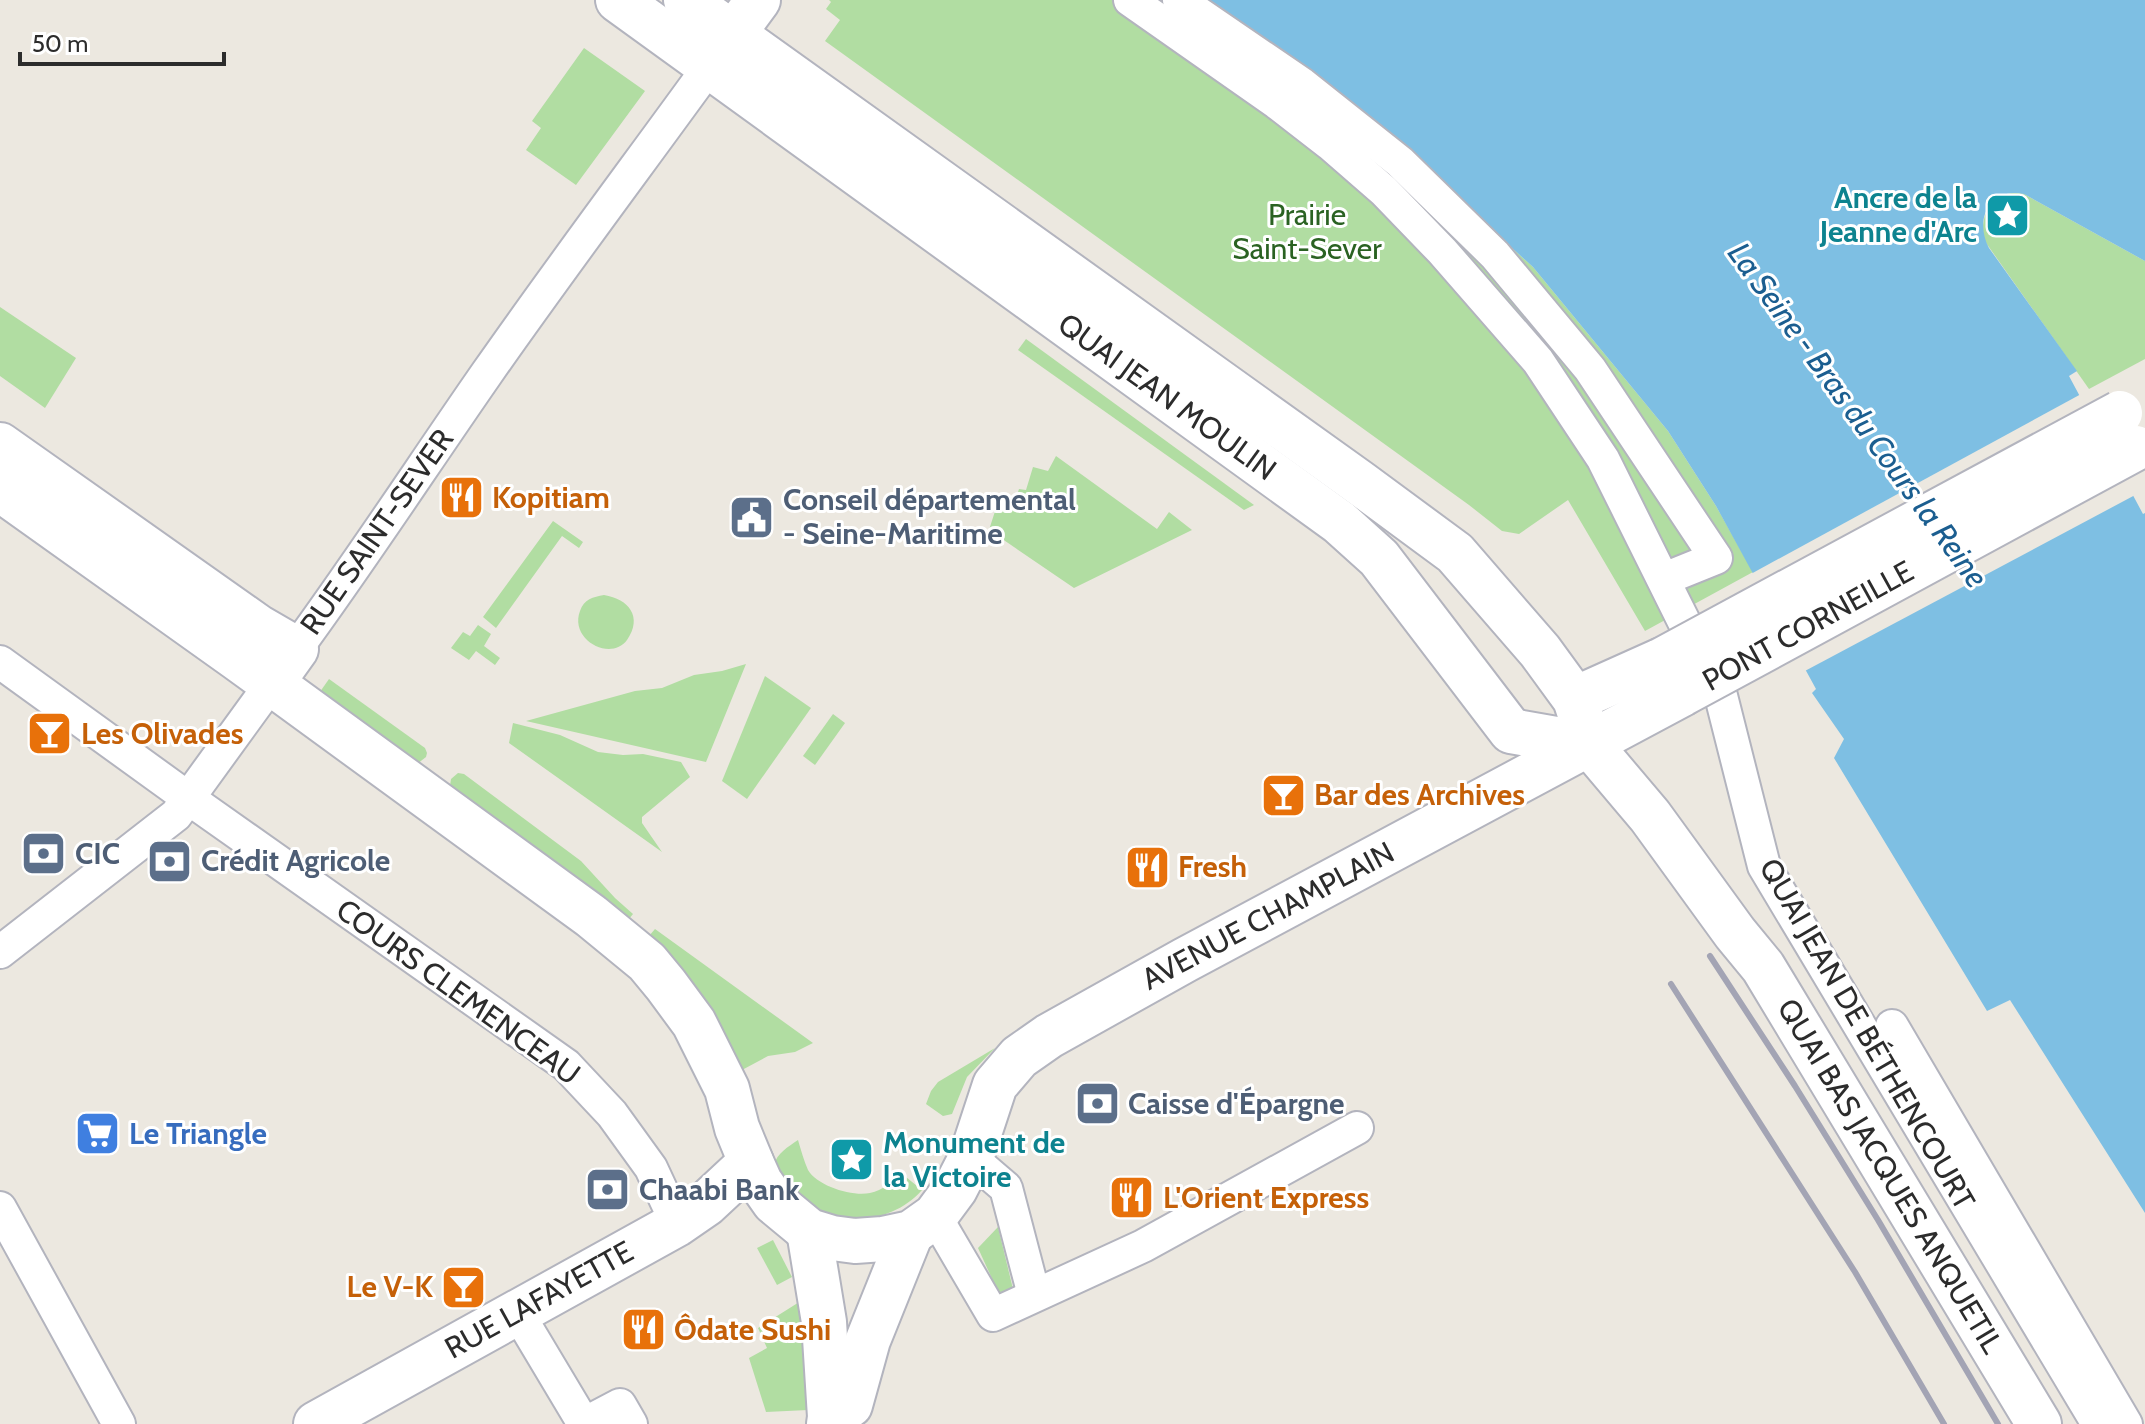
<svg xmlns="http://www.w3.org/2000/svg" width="2145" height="1424" font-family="Cabin,sans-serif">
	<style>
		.green { fill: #b1dda2 }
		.water { fill: #7ebfe3 }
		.pier { fill: #ece8e0 }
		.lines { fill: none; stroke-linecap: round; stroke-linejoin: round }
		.street-casing { stroke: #b3b4be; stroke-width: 36 }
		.secondary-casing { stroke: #b3b4be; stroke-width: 48 }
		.street { stroke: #fff; stroke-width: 32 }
		.secondary { stroke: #fff; stroke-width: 44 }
		.rail { stroke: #a3a4b4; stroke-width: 6 }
		.secondary-bridge-casing { stroke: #b3b4be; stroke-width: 48; stroke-linecap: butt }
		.secondary-bridge { stroke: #fff; stroke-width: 44 }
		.labels { text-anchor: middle; stroke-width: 6; stroke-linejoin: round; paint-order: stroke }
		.culture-label { font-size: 30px; font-weight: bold; fill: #0d838f; stroke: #fff; text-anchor: end }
		.park-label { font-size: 30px; fill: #2a6222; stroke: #fff }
		.street-label { font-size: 30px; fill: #2c2c2c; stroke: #fff }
		.food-label { font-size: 30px; font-weight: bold; fill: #c56008; stroke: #fff; text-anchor: start }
		.service-label { font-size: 30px; font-weight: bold; fill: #4e5e75; stroke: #fff; text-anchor: start }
		.shop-label { font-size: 30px; font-weight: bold; fill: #366cbe; stroke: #fff; text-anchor: start }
		.water-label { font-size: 32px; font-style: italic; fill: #1b5e90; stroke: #fff }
	</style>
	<rect width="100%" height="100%" fill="#ece8e0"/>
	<g class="green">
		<path d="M 829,0 L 1196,0 L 1385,133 L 1533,267 L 1668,431 L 1716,506 L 1753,572 L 1645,631 L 1568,500 L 1519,534 L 1502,531 L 1469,505 L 825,41 L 840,20 L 826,9 L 831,2 Z"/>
		<path d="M 584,48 L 645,91 L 576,185 L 526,150 L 541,128 L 532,121 Z"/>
		<path d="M 2016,192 L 2024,194 L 2145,261 L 2145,359 L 2089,389 L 1984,240 C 1979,215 1991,196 2016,192 Z"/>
		<path d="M 0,307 L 76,358 L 45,408 L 0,376 Z"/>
		<path d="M 1026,339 L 1254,505 L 1244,510 L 1018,350 Z"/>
		<path d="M 1056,456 L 1157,529 L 1169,512 L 1192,530 L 1074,588 L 989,530 L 998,502 L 1013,507 L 1019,489 L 1026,490 L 1033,467 L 1048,471 Z"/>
		<path d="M 553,521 L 583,542 L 579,548 L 562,536 L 496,628 L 483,617 Z"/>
		<path d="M 604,595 C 629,599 643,617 627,640 C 611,662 569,640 580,611 C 584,599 593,597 604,595 Z"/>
		<path d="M 478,625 L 491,634 L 484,646 L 500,658 L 495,665 L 476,651 L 469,660 L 451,648 L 463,632 L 470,636 Z"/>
		<path d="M 746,664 L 706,762 L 526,721 L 635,691 L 662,688 L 694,675 L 722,671 Z"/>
		<path d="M 765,676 L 811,708 L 747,799 L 722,781 Z"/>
		<path d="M 329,679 L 425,748 L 427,753 L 426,757 L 417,764 L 315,699 Z"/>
		<path d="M 833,714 L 845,723 L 815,765 L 803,756 Z"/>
		<path d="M 513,723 L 560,735 L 598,752 L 623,755 L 643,754 L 681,762 L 690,777 L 642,817 L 642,823 L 662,852 L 509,743 Z"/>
		<path d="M 458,773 L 464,774 L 581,861 L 615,898 L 633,914 L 628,920 L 534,846 L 449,793 L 451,779 Z"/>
		<path d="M 655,929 L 813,1043 L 795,1052 L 768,1056 L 742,1070 C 720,1019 690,973 649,936 Z"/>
		<path d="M 995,1048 L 967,1077 L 952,1114 L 943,1116 L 926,1104 L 931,1091 L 938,1082 Z"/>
		<path d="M 798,1140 C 801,1150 804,1161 808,1170 C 817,1186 853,1197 870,1193 C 883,1190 892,1182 901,1173 L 922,1190 C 892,1225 829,1231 797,1196 C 788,1188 782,1175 774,1165 C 777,1153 788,1147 798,1140 Z"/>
		<path d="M 998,1227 L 1013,1289 L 1004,1296 L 999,1294 L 978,1248 Z"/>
		<path d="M 773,1240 L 792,1277 L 777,1285 L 757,1248 Z"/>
		<path d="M 804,1299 L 808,1410 L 766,1412 L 749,1358 L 767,1348 L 758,1328 Z"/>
	</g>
	<path class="water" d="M 1196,0 L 2145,0 L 2145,261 L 2024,194 C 1989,187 1974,220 1989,248 L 2077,371 L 2069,376 L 2143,514 L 2145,513 L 2145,1213 L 2010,1000 L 1987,1011 L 1834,758 L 1844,739 L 1812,693 L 1816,689 L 1716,506 L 1668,431 L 1533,267 L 1385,133 Z"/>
	<path class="pier" d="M 2083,393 L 2137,494 L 1803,672 L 1749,575 Z"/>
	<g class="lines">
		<defs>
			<g id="street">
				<path d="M 1130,0 L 1277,103 L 1330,144 L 1384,191 L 1442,251 L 1538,361 L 1603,459 L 1721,696 L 1764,866 L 2098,1424"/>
				<path d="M 1179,0 L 1302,84 L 1400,162 L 1495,255 L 1590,369 L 1716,558 L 1664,579"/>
				<path d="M 296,649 C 362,559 423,465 487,373 C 559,270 635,169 709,67"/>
				<path d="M 0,662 L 188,798 L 566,1065 L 612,1114 L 651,1168 L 677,1224"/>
				<path d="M 0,952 L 176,815 L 271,684"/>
				<path d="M 1892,1026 L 2126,1424"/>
				<path d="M 971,1158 L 1006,1188 L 1034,1295"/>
				<path d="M 0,1208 L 119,1424"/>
				<path d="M 935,1216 L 993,1315 L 1143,1246 L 1357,1128"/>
				<path d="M 517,1312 L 584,1424"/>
				<path d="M 584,1424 L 620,1405 L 631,1424"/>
			</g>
			<g id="secondary">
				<path d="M 618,0 L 1339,522 L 1379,558 L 1511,731 L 1590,745"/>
				<path d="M 686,0 L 1360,483 L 1455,553 L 1540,651 L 1575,699 L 1590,745 L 1650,816 L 1735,933 L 1763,967 L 2039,1424"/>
				<path d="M 715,59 L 758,0"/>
				<path d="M 0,445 L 258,627 L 296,649 L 271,684"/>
				<path d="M 0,489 L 237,658 L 591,916 L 647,962 L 666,985 L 694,1023 L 727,1089 L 737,1128 L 751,1162 L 760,1182 L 774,1202 L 809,1231 L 832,1238 L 855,1241 L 883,1239 L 911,1233 L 935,1216 L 955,1189 L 971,1158 L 995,1085 L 1019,1057 L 1049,1036 L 1185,960 L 1682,694"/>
				<path d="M 1575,699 L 1662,660"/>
				<path d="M 809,1231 L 824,1322 L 830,1417 L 829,1424"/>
				<path d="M 830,1417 L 850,1405 L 868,1340 L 911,1233"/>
				<path d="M 316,1424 L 677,1224 L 706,1204 L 751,1162"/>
			</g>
		</defs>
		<use href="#street" class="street-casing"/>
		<use href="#secondary" class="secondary-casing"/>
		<use href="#street" class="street"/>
		<use href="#secondary" class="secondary"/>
		<g class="rail">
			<path d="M 1710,956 L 1795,1086 L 1878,1220 L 1998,1424"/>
			<path d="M 1671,984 L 1855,1272 L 1944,1424"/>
		</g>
		<defs>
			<g id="secondary-bridge">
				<path d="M 1662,660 L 2120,413"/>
				<path d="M 1682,694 L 2136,448"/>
			</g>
		</defs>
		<use href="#secondary-bridge" class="secondary-bridge-casing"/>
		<use href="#secondary-bridge" class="secondary-bridge"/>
	</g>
	<defs>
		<symbol id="sight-square" viewBox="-11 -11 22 22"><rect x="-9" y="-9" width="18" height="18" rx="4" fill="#0f9aa8" stroke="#fff"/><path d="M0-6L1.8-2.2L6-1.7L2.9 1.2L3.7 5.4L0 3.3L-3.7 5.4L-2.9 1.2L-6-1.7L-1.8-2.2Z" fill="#fff"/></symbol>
		<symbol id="restaurant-square" viewBox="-11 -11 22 22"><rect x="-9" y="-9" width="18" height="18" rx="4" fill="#e8710a" stroke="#fff"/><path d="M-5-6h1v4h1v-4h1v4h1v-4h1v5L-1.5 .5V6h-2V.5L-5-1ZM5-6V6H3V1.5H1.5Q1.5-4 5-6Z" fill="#fff"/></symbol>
		<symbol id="civic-square" viewBox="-11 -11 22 22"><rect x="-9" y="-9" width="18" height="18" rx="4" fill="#5c6f8a" stroke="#fff"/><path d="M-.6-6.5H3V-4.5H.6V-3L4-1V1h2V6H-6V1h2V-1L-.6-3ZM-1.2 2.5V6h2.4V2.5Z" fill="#fff"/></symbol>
		<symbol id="bar-square" viewBox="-11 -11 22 22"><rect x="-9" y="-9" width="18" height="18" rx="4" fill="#e8710a" stroke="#fff"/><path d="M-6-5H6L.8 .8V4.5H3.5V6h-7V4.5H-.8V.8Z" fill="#fff"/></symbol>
		<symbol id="bank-square" viewBox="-11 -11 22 22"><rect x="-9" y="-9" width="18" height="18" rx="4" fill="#5c6f8a" stroke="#fff"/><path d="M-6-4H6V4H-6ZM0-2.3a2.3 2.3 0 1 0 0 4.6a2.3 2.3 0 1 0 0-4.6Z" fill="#fff"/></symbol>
		<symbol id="supermarket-square" viewBox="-11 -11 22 22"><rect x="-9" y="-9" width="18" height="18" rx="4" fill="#3f7fe0" stroke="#fff"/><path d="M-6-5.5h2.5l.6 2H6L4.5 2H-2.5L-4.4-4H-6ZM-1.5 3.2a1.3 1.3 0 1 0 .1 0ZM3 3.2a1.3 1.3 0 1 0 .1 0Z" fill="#fff"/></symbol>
	</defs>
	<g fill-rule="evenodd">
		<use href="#sight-square" x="1982" y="190" width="51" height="51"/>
		<use href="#restaurant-square" x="436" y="472" width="51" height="51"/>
		<use href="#civic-square" x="726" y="492" width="51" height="51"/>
		<use href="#bar-square" x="24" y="708" width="51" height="51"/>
		<use href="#bar-square" x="1258" y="770" width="51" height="51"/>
		<use href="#bank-square" x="18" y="828" width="51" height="51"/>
		<use href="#bank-square" x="144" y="836" width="51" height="51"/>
		<use href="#restaurant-square" x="1122" y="842" width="51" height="51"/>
		<use href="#bank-square" x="1072" y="1078" width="51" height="51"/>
		<use href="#supermarket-square" x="72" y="1108" width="51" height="51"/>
		<use href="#sight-square" x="826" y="1134" width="51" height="51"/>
		<use href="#bank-square" x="582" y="1164" width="51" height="51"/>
		<use href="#restaurant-square" x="1106" y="1172" width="51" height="51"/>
		<use href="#bar-square" x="438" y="1262" width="51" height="51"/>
		<use href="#restaurant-square" x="618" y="1304" width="51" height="51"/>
	</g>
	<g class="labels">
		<g class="culture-label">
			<text x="1977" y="208">Ancre de la<tspan x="1977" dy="34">Jeanne d'Arc</tspan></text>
			<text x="883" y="1153" text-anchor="start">Monument de<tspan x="883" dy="34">la Victoire</tspan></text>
		</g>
		<g class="park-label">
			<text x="1307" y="225">Prairie<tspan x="1307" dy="34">Saint-Sever</tspan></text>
		</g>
		<g class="street-label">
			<text transform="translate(1167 397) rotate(36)" y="10">QUAI JEAN MOULIN</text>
			<text transform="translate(377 532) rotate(-55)" y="10">RUE SAINT-SEVER</text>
			<text transform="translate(1808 626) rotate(-29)" y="10">PONT CORNEILLE</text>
			<text transform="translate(1268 916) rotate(-28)" y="10">AVENUE CHAMPLAIN</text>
			<text transform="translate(458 992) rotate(36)" y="10">COURS CLEMENCEAU</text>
			<text transform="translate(1867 1034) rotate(60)" y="10">QUAI JEAN DE BÉTHENCOURT</text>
			<text transform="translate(1890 1176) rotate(59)" y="10">QUAI BAS JACQUES ANQUETIL</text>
			<text transform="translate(539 1300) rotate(-29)" y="10">RUE LAFAYETTE</text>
		</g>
		<g class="food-label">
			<text x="492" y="508">Kopitiam</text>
			<text x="81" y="744">Les Olivades</text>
			<text x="1314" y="805">Bar des Archives</text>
			<text x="1178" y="877">Fresh</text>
			<text x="1163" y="1208">L'Orient Express</text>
			<text x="433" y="1297" text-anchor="end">Le V-K</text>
			<text x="674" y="1340">Ôdate Sushi</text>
		</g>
		<g class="service-label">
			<text x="783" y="510">Conseil départemental<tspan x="783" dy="34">- Seine-Maritime</tspan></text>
			<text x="75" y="864">CIC</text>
			<text x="201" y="871">Crédit Agricole</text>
			<text x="1128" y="1114">Caisse d'Épargne</text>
			<text x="639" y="1200">Chaabi Bank</text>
		</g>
		<g class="shop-label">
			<text x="129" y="1144">Le Triangle</text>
		</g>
		<g class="water-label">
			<text transform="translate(1858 415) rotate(54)" y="11">La Seine - Bras du Cours la Reine</text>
		</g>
	</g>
	<path d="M20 52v12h204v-12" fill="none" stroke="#2c2c2c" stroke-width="4"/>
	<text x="32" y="52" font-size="24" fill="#2c2c2c" stroke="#ffffff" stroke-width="6" paint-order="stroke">50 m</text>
</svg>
